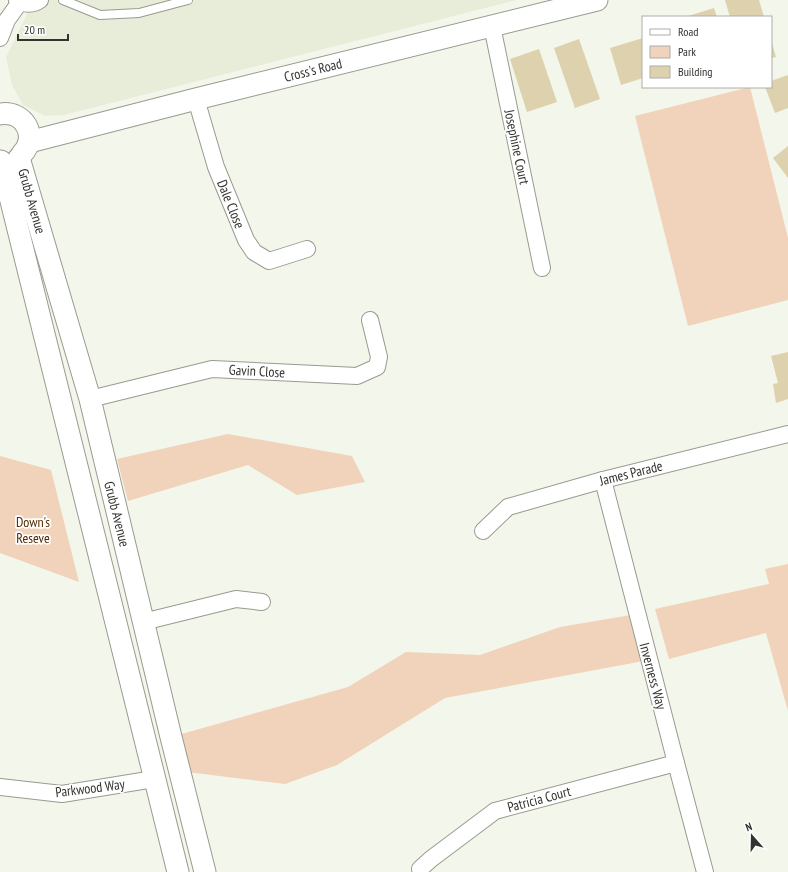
<svg xmlns="http://www.w3.org/2000/svg" width="788" height="872" font-family="'PT Sans Narrow',sans-serif">
	<style>
		.built { fill: #e8edd9 }
		.green { fill: #f1d2ba }
		.building { fill: #ded1ae }
		.lines { fill: none; stroke-linecap: round; stroke-linejoin: round }
		.service-casing { stroke: #989b8f; stroke-width: 10 }
		.minor-casing { stroke: #989b8f; stroke-width: 18 }
		.tertiary-casing { stroke: #989b8f; stroke-width: 23 }
		.service { stroke: #fff; stroke-width: 8 }
		.minor { stroke: #fff; stroke-width: 16 }
		.tertiary { stroke: #fff; stroke-width: 21 }
		.labels { text-anchor: middle; stroke-width: 3.5; stroke-linejoin: round; paint-order: stroke }
		.street-label { font-size: 14px; fill: #32332e; stroke: #fff }
		.park-label { font-size: 14px; fill: #522a00; stroke: #fff }
	</style>
	<rect width="100%" height="100%" fill="#f3f6ea"/>
	<path class="built" d="M 34,0 L 517,0 L 64,115 L 45,116 L 23,105 L 12,85 L 6,57 Z"/>
	<g class="green">
		<path d="M 750,87 L 788,238 L 788,300 L 688,326 L 635,116 Z"/>
		<path d="M 228,434 L 352,456 L 365,482 L 297,495 L 248,465 L 128,501 L 117,459 Z"/>
		<path d="M 0,456 L 51,470 L 79,582 L 0,553 Z"/>
		<path d="M 788,564 L 788,711 L 766,633 L 669,659 L 655,609 L 769,584 L 765,569 Z"/>
		<path d="M 637,614 L 649,660 L 445,698 L 337,765 L 285,784 L 179,771 L 171,737 L 348,687 L 406,652 L 480,655 L 560,627 Z"/>
	</g>
	<g class="building">
		<path d="M 725,0 L 759,0 L 764,17 L 730,17 Z"/>
		<path d="M 714,8 L 717,17 L 685,17 Z"/>
		<path d="M 643,38 L 643,78 L 621,85 L 610,48 Z"/>
		<path d="M 579,39 L 600,99 L 575,108 L 554,48 Z"/>
		<path d="M 771,40 L 776,57 L 771,58 Z"/>
		<path d="M 539,49 L 557,102 L 527,112 L 510,59 Z"/>
		<path d="M 788,75 L 788,108 L 775,113 L 765,87 L 771,87 L 771,81 Z"/>
		<path d="M 788,146 L 788,178 L 773,158 Z"/>
		<path d="M 788,352 L 788,399 L 776,403 L 773,384 L 778,383 L 771,356 Z"/>
	</g>
	<g class="lines">
		<defs>
			<path id="service" d="M 63,0 L 100,15 L 139,13 L 188,0"/>
			<g id="minor">
				<path d="M 17,0 C 24,5 33,5 40,0"/>
				<path d="M 492,26 L 542,268"/>
				<path d="M 0,38 L 7,20 L 20,2"/>
				<path d="M 196,99 L 216,167 L 246,240 L 254,252 L 269,261 L 307,249"/>
				<path d="M 90,399 L 212,369 L 357,376 L 377,367 L 379,357 L 370,320"/>
				<path d="M 603,480 L 676,763 L 705,872"/>
				<path d="M 483,531 L 508,507 L 603,480 L 788,434"/>
				<path d="M 143,622 L 236,599 L 262,602"/>
				<path d="M 0,787 L 62,794 L 154,779"/>
				<path d="M 420,869 L 431,859 L 495,811 L 676,763"/>
			</g>
			<g id="tertiary">
				<path d="M 0,114 C 24,110 39,136 22,154"/>
				<path d="M 29,142 L 196,99 L 597,0"/>
				<path d="M 19,158 L 90,399 L 171,737 L 205,872"/>
				<path d="M 1,161 L 178,872"/>
			</g>
		</defs>
		<use href="#service" class="service-casing"/>
		<use href="#minor" class="minor-casing"/>
		<use href="#tertiary" class="tertiary-casing"/>
		<use href="#service" class="service"/>
		<use href="#minor" class="minor"/>
		<use href="#tertiary" class="tertiary"/>
	</g>
	<g class="labels">
		<g class="street-label">
			<text transform="translate(313 70) rotate(-14)" y="5">Cross's Road</text>
			<text transform="translate(517 147) rotate(78)" y="5">Josephine Court</text>
			<text transform="translate(32 201) rotate(74)" y="5">Grubb Avenue</text>
			<text transform="translate(231 204) rotate(68)" y="5">Dale Close</text>
			<text transform="translate(257 371) rotate(3)" y="5">Gavin Close</text>
			<text transform="translate(631 473) rotate(-14)" y="5">James Parade</text>
			<text transform="translate(117 514) rotate(76)" y="5">Grubb Avenue</text>
			<text transform="translate(653 676) rotate(75)" y="5">Inverness Way</text>
			<text transform="translate(90 788) rotate(-7)" y="5">Parkwood Way</text>
			<text transform="translate(539 799) rotate(-15)" y="5">Patricia Court</text>
		</g>
		<g class="park-label">
			<text x="33" y="527">Down's<tspan x="33" dy="16">Reseve</tspan></text>
		</g>
	</g>
	<rect x="642" y="16" width="130" height="72" fill="#ffffff" stroke="#adadab"/>
	<rect x="650" y="29" width="20" height="6" fill="#ffffff" stroke="#adadab"/>
	<text x="678" y="36" font-size="12" fill="#32332e">Road</text>
	<rect x="650" y="46" width="20" height="12" fill="#f1d2ba" stroke="#adadab"/>
	<text x="678" y="56" font-size="12" fill="#32332e">Park</text>
	<rect x="650" y="66" width="20" height="12" fill="#ded1ae" stroke="#adadab"/>
	<text x="678" y="76" font-size="12" fill="#32332e">Building</text>
	<g transform="translate(752 836) rotate(340)" stroke="#ffffff" stroke-width="3" paint-order="stroke">
	<path d="M0-3L7 15L0 10L-7 15Z" fill="#32332e"/>
	<text y="-6" font-size="11" font-weight="bold" text-anchor="middle" fill="#32332e">N</text>
	</g>
	<path d="M18 34v6h50v-6" fill="none" stroke="#32332e" stroke-width="2"/>
	<text x="24" y="34" font-size="12" fill="#32332e" stroke="#ffffff" stroke-width="3" paint-order="stroke">20 m</text>
</svg>
